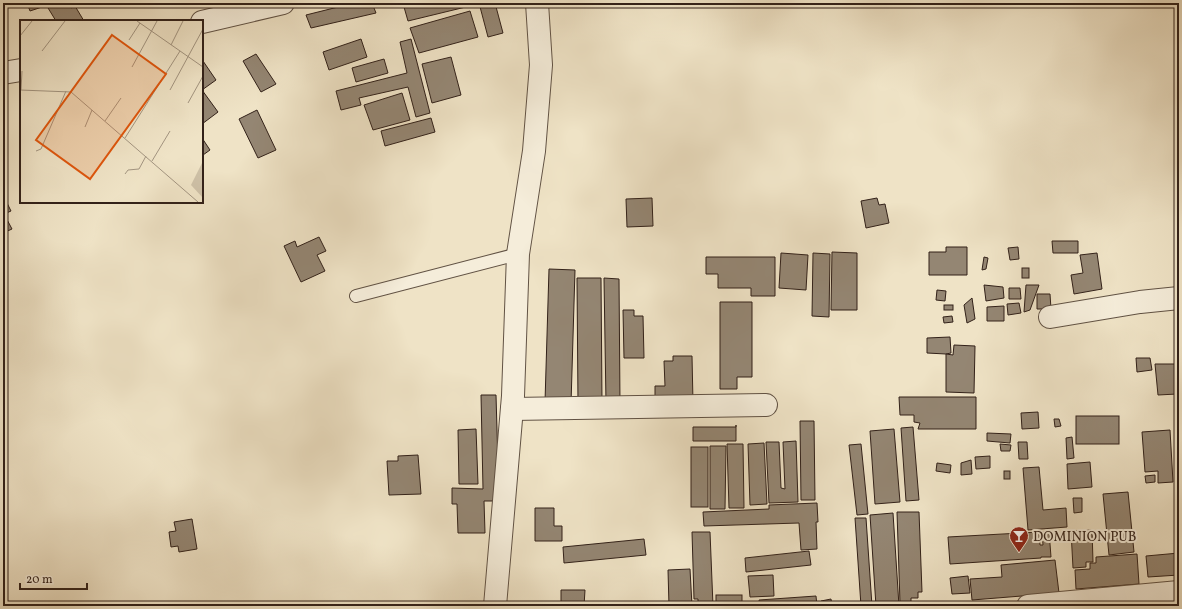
<svg xmlns="http://www.w3.org/2000/svg" width="1182" height="609" font-family="Vollkorn,serif">
	<style>
		.building { fill: #948673; stroke: #322119 }
		.lines { fill: none; stroke-linecap: round; stroke-linejoin: round }
		.service-casing { stroke: #615244; stroke-width: 14 }
		.minor-casing { stroke: #615244; stroke-width: 24 }
		.service { stroke: #f5edda; stroke-width: 12 }
		.minor { stroke: #f5edda; stroke-width: 22 }
		.labels { text-anchor: middle; stroke-width: 4; stroke-linejoin: round; paint-order: stroke }
		.poi-label { font-size: 14px; fill: #322119; stroke: #f5edda; text-anchor: start }
		.inset-road { fill: none; stroke: #a39581; stroke-width: 1 }
		.view { fill: #df560d; fill-opacity: 0.15; stroke: #df560d; stroke-width: 2 }
		.inset-edge { fill: none; stroke: #322119; stroke-width: 2 }
	</style>
	<rect width="100%" height="100%" fill="#efe3c6"/>
	<filter id="stains"><feTurbulence type="fractalNoise" baseFrequency=".005" numOctaves="4"/><feColorMatrix values="0 0 0 0 .2 0 0 0 0 .09 0 0 0 0 .02 0 0 0 .5 -.17"/></filter>
	<radialGradient id="worn" r=".72"><stop offset=".6" stop-color="#630" stop-opacity="0"/><stop offset="1" stop-color="#630" stop-opacity=".3"/></radialGradient>
	<g class="building">
		<path d="M 27,3 L 41,3 L 42,7 L 30,11 Z"/>
		<path d="M 45,3 L 69,3 L 71,8 L 75,6 L 84,21 L 56,21 Z"/>
		<path d="M 354,3 L 372,3 L 376,13 L 311,28 L 306,15 Z"/>
		<path d="M 423,3 L 473,3 L 474,5 L 408,21 L 404,7 Z"/>
		<path d="M 479,3 L 495,3 L 503,33 L 488,37 Z"/>
		<path d="M 470,11 L 478,37 L 419,53 L 410,28 Z"/>
		<path d="M 361,39 L 367,57 L 329,70 L 323,52 Z"/>
		<path d="M 411,39 L 430,113 L 416,117 L 408,87 L 359,98 L 361,105 L 341,110 L 336,91 L 407,73 L 400,42 Z"/>
		<path d="M 256,54 L 276,84 L 261,92 L 243,61 Z"/>
		<path d="M 451,57 L 461,95 L 432,103 L 422,64 Z"/>
		<path d="M 384,59 L 388,73 L 356,82 L 352,68 Z"/>
		<path d="M 203,61 L 216,80 L 202,90 L 218,112 L 202,124 Z"/>
		<path d="M 402,93 L 410,120 L 373,130 L 364,105 Z"/>
		<path d="M 257,110 L 276,150 L 258,158 L 239,119 Z"/>
		<path d="M 431,118 L 435,132 L 385,146 L 381,131 Z"/>
		<path d="M 202,138 L 210,150 L 203,155 L 202,153 Z"/>
		<path d="M 4,197 L 11,211 L 4,214 L 12,229 L 3,233 Z"/>
		<path d="M 652,198 L 653,226 L 627,227 L 626,199 Z"/>
		<path d="M 877,198 L 879,205 L 885,204 L 889,223 L 866,228 L 861,201 Z"/>
		<path d="M 319,237 L 326,251 L 317,255 L 325,271 L 301,282 L 284,246 L 295,241 L 297,247 Z"/>
		<path d="M 1052,241 L 1078,241 L 1078,253 L 1053,253 Z"/>
		<path d="M 946,247 L 967,247 L 967,275 L 929,275 L 929,252 L 946,252 Z"/>
		<path d="M 1018,247 L 1019,259 L 1010,260 L 1008,248 Z"/>
		<path d="M 832,252 L 857,253 L 857,310 L 831,310 Z"/>
		<path d="M 781,253 L 808,255 L 806,290 L 779,288 Z"/>
		<path d="M 813,253 L 830,254 L 829,317 L 812,316 Z"/>
		<path d="M 1097,253 L 1102,289 L 1074,294 L 1071,275 L 1083,273 L 1080,255 Z"/>
		<path d="M 706,257 L 775,257 L 775,296 L 751,296 L 751,288 L 718,288 L 718,274 L 706,274 Z"/>
		<path d="M 984,257 L 988,258 L 986,269 L 982,270 Z"/>
		<rect x="1022" y="268" width="7" height="10"/>
		<path d="M 549,269 L 575,270 L 571,404 L 545,402 Z"/>
		<path d="M 577,278 L 601,278 L 602,403 L 578,404 Z"/>
		<path d="M 604,278 L 619,279 L 620,403 L 606,403 Z"/>
		<path d="M 984,285 L 1003,287 L 1004,298 L 986,301 Z"/>
		<path d="M 1026,285 L 1039,285 L 1030,310 L 1024,312 Z"/>
		<path d="M 1009,288 L 1020,288 L 1021,299 L 1009,299 Z"/>
		<path d="M 937,290 L 946,291 L 945,301 L 936,300 Z"/>
		<path d="M 1037,294 L 1050,294 L 1051,309 L 1037,309 Z"/>
		<path d="M 972,298 L 975,319 L 967,323 L 964,305 Z"/>
		<path d="M 720,302 L 752,302 L 752,377 L 737,377 L 737,389 L 720,389 Z"/>
		<path d="M 1019,303 L 1021,313 L 1008,315 L 1007,304 Z"/>
		<rect x="944" y="305" width="9" height="5"/>
		<path d="M 1004,306 L 1004,321 L 987,321 L 987,307 Z"/>
		<path d="M 623,310 L 634,310 L 634,316 L 643,316 L 644,358 L 624,358 Z"/>
		<path d="M 952,316 L 953,322 L 944,323 L 943,317 Z"/>
		<path d="M 950,337 L 951,353 L 946,354 L 927,353 L 927,338 Z"/>
		<path d="M 954,345 L 975,346 L 974,393 L 946,392 L 946,354 L 953,355 Z"/>
		<path d="M 673,356 L 692,356 L 693,403 L 655,404 L 655,386 L 665,386 L 664,361 L 673,361 Z"/>
		<path d="M 1136,358 L 1150,358 L 1152,370 L 1137,372 Z"/>
		<path d="M 1155,364 L 1179,364 L 1179,399 L 1177,399 L 1177,394 L 1158,395 Z"/>
		<path d="M 481,395 L 496,395 L 499,501 L 484,501 L 485,533 L 458,533 L 457,504 L 452,504 L 452,488 L 483,489 Z"/>
		<path d="M 899,397 L 976,397 L 976,429 L 918,429 L 920,423 L 914,422 L 914,415 L 900,415 Z"/>
		<path d="M 1038,412 L 1039,428 L 1022,429 L 1021,413 Z"/>
		<rect x="1076" y="416" width="43" height="28"/>
		<path d="M 1054,419 L 1059,419 L 1061,426 L 1055,427 Z"/>
		<path d="M 800,421 L 814,421 L 815,500 L 801,500 Z"/>
		<path d="M 736,425 L 736,441 L 693,441 L 693,427 L 736,427 Z"/>
		<path d="M 913,427 L 919,500 L 906,501 L 901,428 Z"/>
		<path d="M 476,429 L 478,484 L 459,484 L 458,430 Z"/>
		<path d="M 894,429 L 900,502 L 875,504 L 870,431 Z"/>
		<path d="M 1170,430 L 1173,482 L 1158,483 L 1158,471 L 1145,472 L 1142,432 Z"/>
		<path d="M 987,433 L 1011,434 L 1010,443 L 987,441 Z"/>
		<path d="M 1072,437 L 1074,458 L 1067,459 L 1066,438 Z"/>
		<path d="M 796,441 L 798,502 L 769,503 L 766,442 L 779,442 L 781,488 L 785,489 L 783,442 Z"/>
		<path d="M 1018,442 L 1027,442 L 1028,459 L 1019,459 Z"/>
		<path d="M 764,443 L 767,504 L 750,505 L 748,444 Z"/>
		<path d="M 727,444 L 743,444 L 744,508 L 729,508 Z"/>
		<path d="M 861,444 L 868,514 L 857,515 L 849,445 Z"/>
		<path d="M 1000,444 L 1011,445 L 1010,451 L 1001,451 Z"/>
		<path d="M 710,446 L 726,446 L 725,509 L 710,509 Z"/>
		<rect x="691" y="447" width="17" height="60"/>
		<path d="M 418,455 L 421,494 L 389,495 L 387,461 L 398,461 L 398,456 Z"/>
		<path d="M 990,456 L 990,468 L 976,469 L 975,457 Z"/>
		<path d="M 971,460 L 972,474 L 961,475 L 961,463 Z"/>
		<path d="M 1090,462 L 1092,487 L 1068,489 L 1067,464 Z"/>
		<path d="M 937,463 L 951,465 L 950,473 L 936,471 Z"/>
		<path d="M 1039,467 L 1043,510 L 1066,508 L 1067,527 L 1028,530 L 1023,468 Z"/>
		<rect x="1004" y="471" width="6" height="8"/>
		<path d="M 1155,475 L 1155,482 L 1146,483 L 1145,476 Z"/>
		<path d="M 1128,492 L 1134,552 L 1109,555 L 1103,494 Z"/>
		<path d="M 1073,498 L 1082,498 L 1082,512 L 1074,513 Z"/>
		<path d="M 817,503 L 818,522 L 816,522 L 817,549 L 801,550 L 799,523 L 704,526 L 703,512 L 769,509 L 769,505 Z"/>
		<path d="M 535,508 L 554,508 L 554,526 L 562,526 L 562,541 L 535,541 Z"/>
		<path d="M 897,512 L 919,512 L 922,592 L 918,592 L 918,598 L 911,598 L 911,603 L 900,603 Z"/>
		<path d="M 893,513 L 899,606 L 876,606 L 870,515 Z"/>
		<path d="M 855,518 L 866,518 L 872,606 L 861,606 Z"/>
		<path d="M 192,519 L 197,549 L 179,552 L 178,546 L 171,547 L 169,532 L 176,531 L 174,522 Z"/>
		<path d="M 1092,530 L 1093,562 L 1086,562 L 1086,567 L 1073,568 L 1071,531 Z"/>
		<path d="M 1049,531 L 1051,557 L 1041,557 L 1041,558 L 950,564 L 948,537 L 1039,532 L 1040,545 L 1043,545 L 1042,532 Z"/>
		<path d="M 692,532 L 710,532 L 713,606 L 698,606 L 698,599 L 694,599 Z"/>
		<path d="M 644,539 L 646,555 L 564,563 L 563,547 Z"/>
		<path d="M 809,551 L 811,565 L 746,572 L 745,558 Z"/>
		<path d="M 1179,553 L 1179,575 L 1148,577 L 1146,556 Z"/>
		<path d="M 1137,554 L 1139,584 L 1076,589 L 1075,570 L 1090,569 L 1090,563 L 1096,563 L 1096,557 Z"/>
		<path d="M 1055,560 L 1059,593 L 972,600 L 970,579 L 1002,577 L 1001,565 Z"/>
		<path d="M 690,569 L 692,606 L 669,606 L 668,570 Z"/>
		<path d="M 773,575 L 774,596 L 750,597 L 748,576 Z"/>
		<path d="M 968,576 L 970,593 L 952,594 L 950,578 Z"/>
		<path d="M 561,590 L 585,590 L 584,606 L 561,606 Z"/>
		<rect x="716" y="595" width="26" height="11"/>
		<path d="M 816,596 L 817,606 L 760,606 L 759,600 Z"/>
		<path d="M 831,599 L 832,606 L 822,606 L 821,601 Z"/>
		<rect x="518" y="603" width="27" height="3"/>
	</g>
	<g class="lines">
		<defs>
			<path id="service" d="M 356,296 L 518,254"/>
			<g id="minor">
				<path d="M 202,22 L 283,3"/>
				<path d="M 3,73 L 21,70"/>
				<path d="M 1050,317 L 1140,302 L 1179,298"/>
				<path d="M 512,409 L 766,405"/>
				<path d="M 495,606 L 513,396 L 518,254 L 534,151 L 541,65 L 537,3"/>
				<path d="M 1028,606 L 1179,592"/>
			</g>
		</defs>
		<use href="#service" class="service-casing"/>
		<use href="#minor" class="minor-casing"/>
		<use href="#service" class="service"/>
		<use href="#minor" class="minor"/>
	</g>
	<defs>
		<symbol id="bar-pin" viewBox="-11 -11 22 30"><path d="M0 17L-7.5 6A9.5 9.5 0 1 1 7.5 6Z" fill="#8f2418" stroke="#f5edda"/><path d="M-6-5H6L.8 .8V4.5H3.5V6h-7V4.5H-.8V.8Z" fill="#fff"/></symbol>
	</defs>
	<g fill-rule="evenodd">
		<use href="#bar-pin" x="1008" y="525" width="22" height="30"/>
	</g>
	<g class="labels">
		<g class="poi-label">
			<text x="1033" y="541">DOMINION PUB</text>
		</g>
	</g>
	<g transform="translate(20 20)">
		<rect width="183" height="183" fill="#efe3c6"/>
		<path d="M 183,141 L 183,178 L 171,165 Z" fill="#cfc2a9"/>
		<path class="inset-road" d="M 117,1 L 183,47M 0,16 L 12,1M 109,20 L 120,3M 151,25 L 163,1M 22,31 L 45,1M 112,47 L 137,1M 0,70 L 51,72 L 178,182M 1,70 L 2,51M 150,70 L 183,9M 168,83 L 183,56M 85,101 L 101,78M 65,107 L 72,90M 105,118 L 160,31M 16,131 L 21,129 L 46,71M 132,141 L 150,111M 105,154 L 108,150 L 119,149 L 126,136"/>
		<path class="view" d="M 92,15 L 146,54 L 70,159 L 16,120 Z"/>
		<rect width="183" height="183" class="inset-edge"/>
	</g>
	<rect width="1182" height="609" fill="none" stroke="#efe3c6" stroke-width="16"/>
	<rect x="4" y="4" width="1174" height="601" fill="none" stroke="#322119" stroke-width="2"/>
	<rect x="8" y="8" width="1166" height="593" fill="none" stroke="#322119"/>
	<path d="M20 583v6h67v-6" fill="none" stroke="#322119" stroke-width="2"/>
	<text x="26" y="583" font-size="12" fill="#322119" stroke="#f5edda" stroke-width="3" paint-order="stroke">20 m</text>
	<rect width="100%" height="100%" filter="url(#stains)"/>
	<rect width="100%" height="100%" fill="url(#worn)"/>
</svg>
